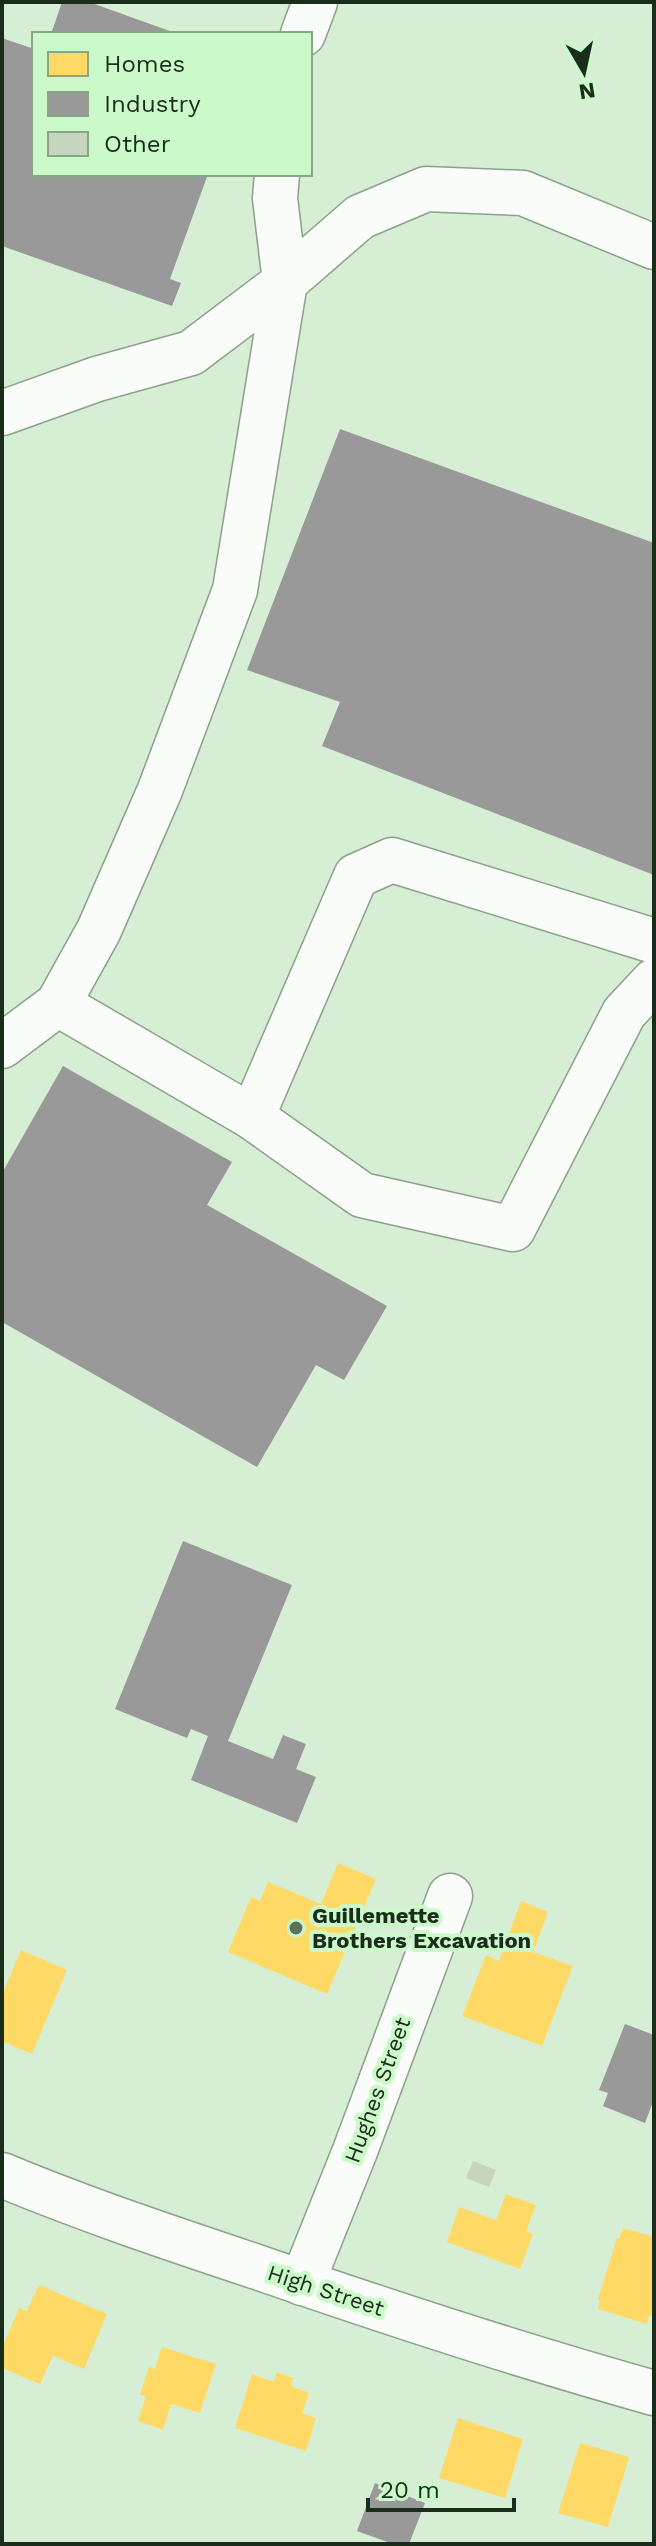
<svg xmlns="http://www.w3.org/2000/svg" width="656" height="2546" font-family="'Work Sans',sans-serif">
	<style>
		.homes { fill: #ffd966 }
		.industry { fill: #999 }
		.building { fill: #c6d5bf }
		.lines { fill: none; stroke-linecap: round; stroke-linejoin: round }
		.minor-casing { stroke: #8da08c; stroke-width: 47 }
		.minor { stroke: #f9fcf9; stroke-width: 44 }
		.poi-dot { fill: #5c705b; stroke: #ccf9ca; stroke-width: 3 }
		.labels { text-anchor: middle; stroke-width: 8; stroke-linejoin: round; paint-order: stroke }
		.poi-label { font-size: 22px; font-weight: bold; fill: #1a2c1a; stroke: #ccf9ca; text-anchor: start }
		.street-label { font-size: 22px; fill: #1a2c1a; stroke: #ccf9ca }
	</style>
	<rect width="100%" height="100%" fill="#d6eed4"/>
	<g class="homes">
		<path d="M 338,1863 L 376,1879 L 327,1994 L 228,1952 L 251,1897 L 260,1901 L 268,1882 L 321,1904 Z"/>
		<path d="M 521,1901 L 548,1912 L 533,1952 L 573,1966 L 542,2046 L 462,2016 L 486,1955 L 499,1961 Z"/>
		<path d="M 21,1950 L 67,1970 L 32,2054 L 2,2041 L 2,1995 Z"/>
		<path d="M 506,2194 L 536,2205 L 526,2231 L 533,2234 L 520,2269 L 447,2242 L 459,2207 L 496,2220 Z"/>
		<path d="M 623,2228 L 654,2237 L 654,2312 L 653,2316 L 649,2315 L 647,2324 L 598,2309 L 600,2300 L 598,2299 L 617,2238 L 619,2239 Z"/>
		<path d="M 39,2285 L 107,2314 L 84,2369 L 53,2356 L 40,2384 L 2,2368 L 2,2348 L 19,2308 L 27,2311 Z"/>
		<path d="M 162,2347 L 216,2364 L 200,2413 L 171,2404 L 163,2430 L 138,2421 L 146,2396 L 140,2395 L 149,2367 L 155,2369 Z"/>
		<path d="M 277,2372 L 293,2378 L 291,2386 L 309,2393 L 302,2413 L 316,2418 L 306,2451 L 235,2428 L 252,2374 L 274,2382 Z"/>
		<path d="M 458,2418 L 523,2439 L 505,2498 L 439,2478 Z"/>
		<path d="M 580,2443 L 629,2457 L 608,2527 L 558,2513 Z"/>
	</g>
	<g class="industry">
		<path d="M 62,2 L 89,2 L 178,34 L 51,34 Z"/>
		<path d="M 2,38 L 34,49 L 34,174 L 208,174 L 170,279 L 181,283 L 172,306 L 2,246 Z"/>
		<path d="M 340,429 L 654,543 L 654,875 L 322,746 L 340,702 L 247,670 Z"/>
		<path d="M 63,1066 L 232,1162 L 207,1205 L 387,1306 L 344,1380 L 316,1365 L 257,1467 L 2,1322 L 2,1173 Z"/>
		<path d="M 183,1541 L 292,1585 L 228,1741 L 273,1759 L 283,1735 L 306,1744 L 296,1769 L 316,1777 L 297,1823 L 191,1780 L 208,1736 L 191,1729 L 187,1738 L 115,1709 Z"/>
		<path d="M 625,2024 L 654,2035 L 654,2099 L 645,2123 L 603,2106 L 608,2093 L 599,2090 Z"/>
		<path d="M 375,2483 L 425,2503 L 409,2544 L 393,2544 L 357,2531 Z"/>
	</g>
	<path class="building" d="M 473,2161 L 496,2170 L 489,2187 L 466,2178 Z"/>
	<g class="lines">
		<defs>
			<g id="minor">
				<path d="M 303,34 L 315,2"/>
				<path d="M 2,413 L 97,379 L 191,353 L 285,282 L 360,217 L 426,189 L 523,193 L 654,247"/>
				<path d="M 58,1004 L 99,930 L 160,790 L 235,590 L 285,282 L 275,198 L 277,174"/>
				<path d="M 2,1046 L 58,1004 L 252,1117 L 362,1195 L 513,1229 L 624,1013 L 654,981"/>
				<path d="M 252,1117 L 356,876 L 392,860 L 654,941"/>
				<path d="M 2,2175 C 86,2210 173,2239 260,2268 C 390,2313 521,2356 654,2393"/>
				<path d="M 302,2283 L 355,2151 L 450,1896"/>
			</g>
		</defs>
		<use href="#minor" class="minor-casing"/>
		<use href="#minor" class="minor"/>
	</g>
	<circle class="poi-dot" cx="296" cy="1928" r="8"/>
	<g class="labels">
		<g class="poi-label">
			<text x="312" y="1923">Guillemette<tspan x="312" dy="25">Brothers Excavation</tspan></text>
		</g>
		<g class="street-label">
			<text transform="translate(377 2090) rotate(-70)" y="8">Hughes Street</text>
			<text transform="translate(326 2290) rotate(18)" y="8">High Street</text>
		</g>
	</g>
	<rect width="656" height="2546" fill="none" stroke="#1a2c1a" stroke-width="8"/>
	<rect x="32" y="32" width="280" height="144" fill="#ccf9ca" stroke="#85a784" stroke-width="2"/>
	<rect x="48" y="52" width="40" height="24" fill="#ffd966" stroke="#85a784" stroke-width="2"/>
	<text x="104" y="72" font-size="24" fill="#1a2c1a">Homes</text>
	<rect x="48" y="92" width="40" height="24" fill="#999999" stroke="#85a784" stroke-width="2"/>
	<text x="104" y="112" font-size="24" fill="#1a2c1a">Industry</text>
	<rect x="48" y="132" width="40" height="24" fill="#c6d5bf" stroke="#85a784" stroke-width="2"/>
	<text x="104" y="152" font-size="24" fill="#1a2c1a">Other</text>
	<g transform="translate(584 72) rotate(171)" stroke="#ccf9ca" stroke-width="6" paint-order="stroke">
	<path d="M0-6L14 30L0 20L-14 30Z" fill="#1a2c1a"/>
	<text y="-12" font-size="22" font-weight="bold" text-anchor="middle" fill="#1a2c1a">N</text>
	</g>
	<path d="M368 2498v12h146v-12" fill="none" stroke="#1a2c1a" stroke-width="4"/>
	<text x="380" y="2498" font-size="24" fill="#1a2c1a" stroke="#ccf9ca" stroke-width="6" paint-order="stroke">20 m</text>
</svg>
